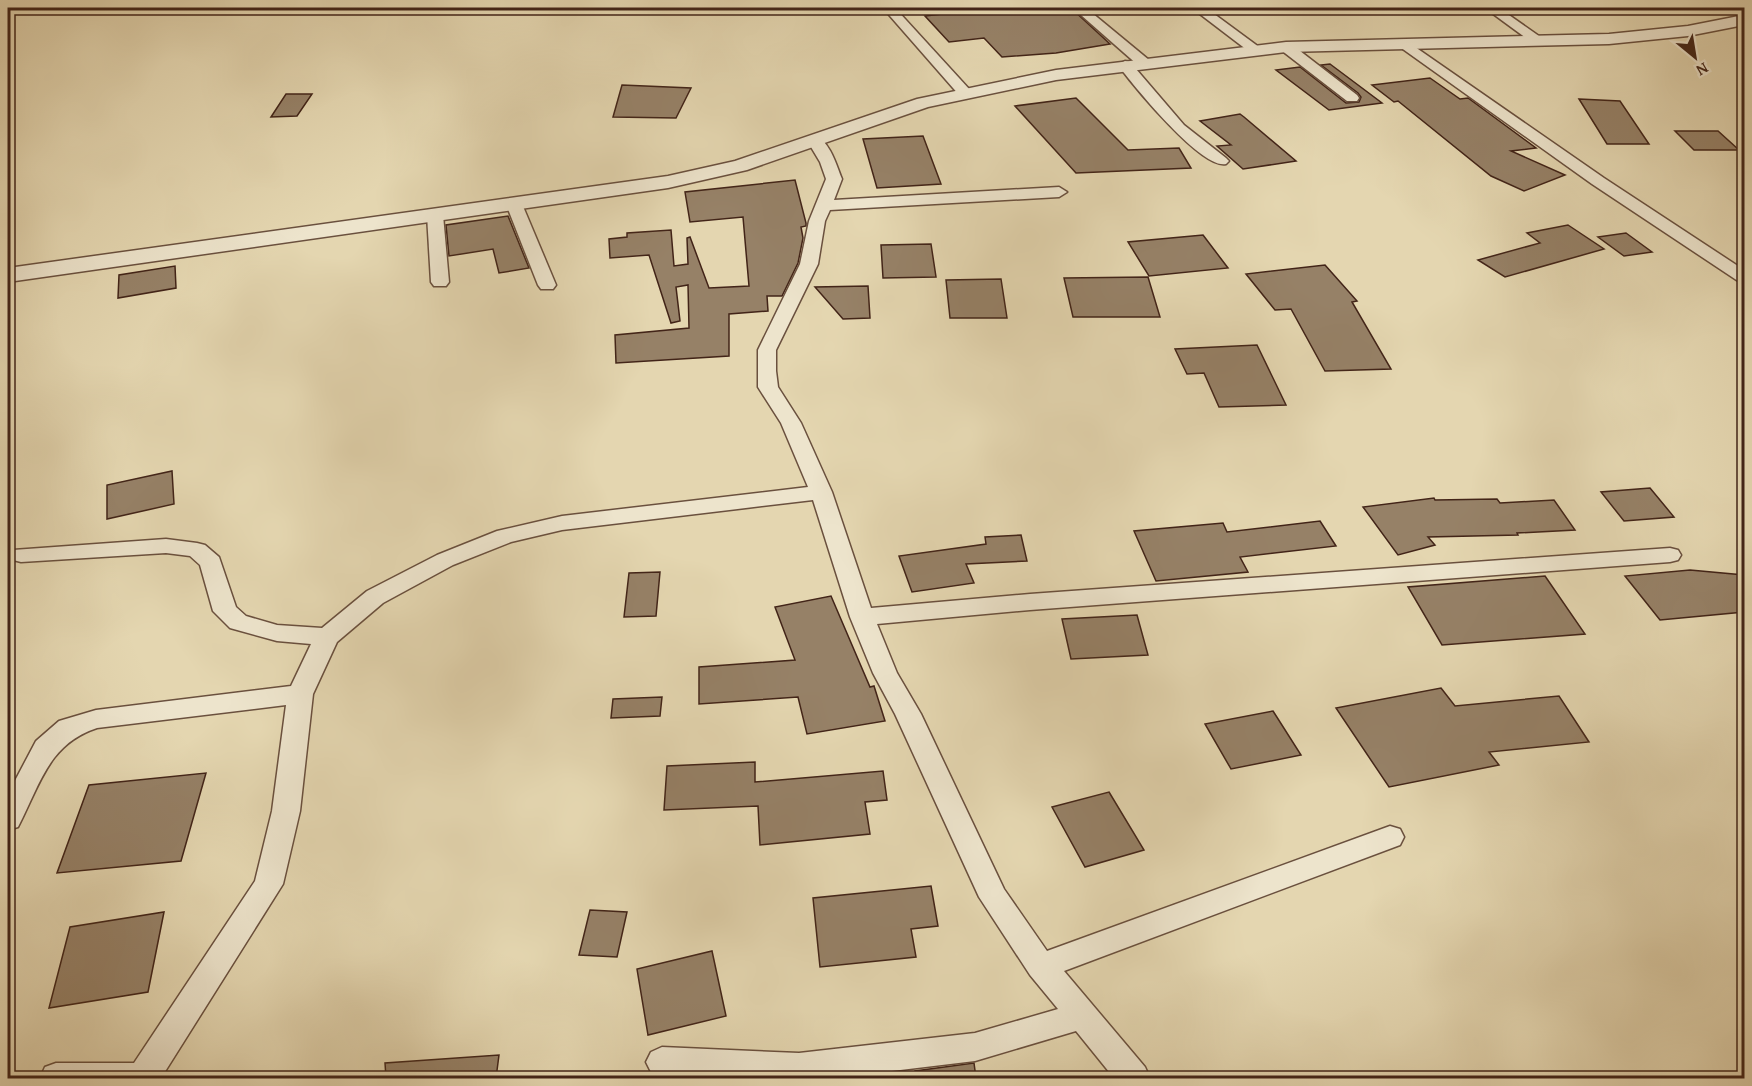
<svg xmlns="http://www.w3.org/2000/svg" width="1752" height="1086" font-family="'Gentium Book Plus',serif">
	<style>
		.building { fill: #968167; stroke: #422418; stroke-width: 1.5 }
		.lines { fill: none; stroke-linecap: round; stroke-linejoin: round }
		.minor-casing { stroke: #6a503e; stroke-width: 3 }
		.tertiary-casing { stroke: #6a503e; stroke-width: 3 }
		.minor { fill: #ede4cc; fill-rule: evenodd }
		.tertiary { fill: #ede4cc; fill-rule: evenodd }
	</style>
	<rect width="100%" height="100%" fill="#e4d6b0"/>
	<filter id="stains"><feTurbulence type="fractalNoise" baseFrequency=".00333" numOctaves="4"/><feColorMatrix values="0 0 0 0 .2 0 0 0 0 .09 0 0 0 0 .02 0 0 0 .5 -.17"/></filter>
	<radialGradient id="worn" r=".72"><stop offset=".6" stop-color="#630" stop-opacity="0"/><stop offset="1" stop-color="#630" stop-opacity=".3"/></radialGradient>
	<g class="building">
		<path d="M 994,8 L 999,13 L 1044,8 L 1071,8 L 1110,44 L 1056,53 L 1002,57 L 984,38 L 949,42 L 925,16 Z"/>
		<path d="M 1330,64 L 1382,103 L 1329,110 L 1276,70 L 1300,67 L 1346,103 L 1359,102 L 1361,97 L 1358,93 L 1321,65 Z"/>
		<path d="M 1430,78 L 1460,99 L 1468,98 L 1536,148 L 1511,151 L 1565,175 L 1524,191 L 1491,176 L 1398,101 L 1394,102 L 1372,85 Z"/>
		<path d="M 622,85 L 691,88 L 676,118 L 613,117 Z"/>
		<path d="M 286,94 L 312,94 L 297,116 L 271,117 Z"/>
		<path d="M 1076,98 L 1128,150 L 1179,148 L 1191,168 L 1076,173 L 1015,106 Z"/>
		<path d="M 1579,99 L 1620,101 L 1649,144 L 1607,144 Z"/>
		<path d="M 1240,114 L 1244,117 L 1296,161 L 1243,169 L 1217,146 L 1231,145 L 1200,121 Z"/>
		<path d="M 1675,131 L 1718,131 L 1739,150 L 1694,150 Z"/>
		<path d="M 923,136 L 941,184 L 877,188 L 863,139 Z"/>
		<path d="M 795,180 L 806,223 L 806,226 L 801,227 L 803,238 L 798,263 L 782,296 L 767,296 L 768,311 L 729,314 L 729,356 L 616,363 L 615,335 L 689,328 L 688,285 L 676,287 L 680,321 L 671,323 L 649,255 L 610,258 L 609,239 L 627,237 L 627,233 L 671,230 L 674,266 L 688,264 L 687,238 L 690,237 L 709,288 L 749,286 L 743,217 L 690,222 L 685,192 Z"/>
		<path d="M 508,216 L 529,268 L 499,273 L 493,249 L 449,256 L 446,225 Z"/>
		<path d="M 1568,225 L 1604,249 L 1505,277 L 1478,260 L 1540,243 L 1527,233 Z"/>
		<path d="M 1626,233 L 1652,252 L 1624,256 L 1598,237 Z"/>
		<path d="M 1203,235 L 1228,268 L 1149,276 L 1128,242 Z"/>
		<path d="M 931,244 L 936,277 L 883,278 L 881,245 Z"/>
		<path d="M 1325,265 L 1357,301 L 1352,302 L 1391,369 L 1325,371 L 1291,309 L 1275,310 L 1246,274 Z"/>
		<path d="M 175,266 L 176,288 L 118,298 L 119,275 Z"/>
		<path d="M 1148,277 L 1160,317 L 1073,317 L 1064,278 Z"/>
		<path d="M 1001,279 L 1007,318 L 950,318 L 946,280 Z"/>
		<path d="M 868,286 L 870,318 L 843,319 L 815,287 Z"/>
		<path d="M 1257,345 L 1286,405 L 1219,407 L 1204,373 L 1187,374 L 1175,349 Z"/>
		<path d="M 172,471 L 174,504 L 107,519 L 107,485 Z"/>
		<path d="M 1650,488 L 1674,517 L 1624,521 L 1601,492 Z"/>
		<path d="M 1434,498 L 1435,500 L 1497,499 L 1500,503 L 1554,500 L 1575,530 L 1517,533 L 1518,535 L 1428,537 L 1435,545 L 1398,555 L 1363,507 Z"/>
		<path d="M 1320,521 L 1336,546 L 1240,557 L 1248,572 L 1156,581 L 1134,531 L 1223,523 L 1227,532 Z"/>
		<path d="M 1021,535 L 1027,561 L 966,564 L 974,583 L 912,592 L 899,556 L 986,544 L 985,537 Z"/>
		<path d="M 1690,570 L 1744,575 L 1744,612 L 1660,620 L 1625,576 Z"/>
		<path d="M 660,572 L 656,616 L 624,617 L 629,573 Z"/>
		<path d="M 1545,576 L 1585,634 L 1442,645 L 1408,587 Z"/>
		<path d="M 831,596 L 870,687 L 874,686 L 885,721 L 807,734 L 798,697 L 699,704 L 699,667 L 795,660 L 775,607 Z"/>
		<path d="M 1137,615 L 1148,655 L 1071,659 L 1062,619 Z"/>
		<path d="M 1441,688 L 1455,706 L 1559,696 L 1589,742 L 1489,752 L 1499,765 L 1389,787 L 1336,708 Z"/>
		<path d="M 662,697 L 660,716 L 611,718 L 613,699 Z"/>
		<path d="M 1273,711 L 1301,755 L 1231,769 L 1205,724 Z"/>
		<path d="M 755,762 L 755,782 L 883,771 L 887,800 L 865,802 L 870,834 L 760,845 L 758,806 L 664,810 L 667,766 Z"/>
		<path d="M 206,773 L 181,861 L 57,873 L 89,785 Z"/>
		<path d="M 1109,792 L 1144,850 L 1085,867 L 1052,807 Z"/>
		<path d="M 931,886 L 938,926 L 911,929 L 916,957 L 820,967 L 813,898 Z"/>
		<path d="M 590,910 L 627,912 L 617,957 L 579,955 Z"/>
		<path d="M 164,912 L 148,992 L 49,1008 L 70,927 Z"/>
		<path d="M 712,951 L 726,1016 L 648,1035 L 637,969 Z"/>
		<path d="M 499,1055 L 496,1078 L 386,1078 L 385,1063 Z"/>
		<path d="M 974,1063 L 976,1078 L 915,1078 L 915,1071 Z"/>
	</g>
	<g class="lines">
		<defs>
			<g id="minor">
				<path d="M 883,8 L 895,8 L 970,90 L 972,93 L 970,96 L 960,96 Z"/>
				<path d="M 1073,8 L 1086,8 L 1149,60 L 1151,63 L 1149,66 L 1139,66 Z"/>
				<path d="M 1192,8 L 1206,8 L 1263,50 L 1256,54 L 1251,53 Z"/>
				<path d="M 1485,8 L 1499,8 L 1546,41 L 1539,45 L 1534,44 Z"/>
				<path d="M 1405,40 L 1604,178 L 1744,270 L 1744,282 L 1738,281 L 1592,184 L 1400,47 L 1398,44 L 1400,41 Z"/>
				<path d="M 1286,43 L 1291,44 L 1357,95 L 1359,98 L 1357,101 L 1347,101 L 1281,50 L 1279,47 L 1281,44 Z"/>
				<path d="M 1125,61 L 1130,62 L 1184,125 L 1226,158 L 1229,161 L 1226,164 C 1202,170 1133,85 1118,65 Z"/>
				<path d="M 816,137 C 830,141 837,167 842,179 L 834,200 L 1059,187 L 1067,192 L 1059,197 L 830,210 L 825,221 L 818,264 L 776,350 L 776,371 L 778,387 L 801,423 L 832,492 L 871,608 L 1030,594 L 1670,548 L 1678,550 L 1681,555 L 1678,560 L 1670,562 L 1030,610 L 877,624 L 897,673 L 921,714 L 1004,889 L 1047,951 L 1390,826 L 1400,829 L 1404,837 L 1400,845 L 1064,971 L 1145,1067 L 1150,1078 L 1114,1078 L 1076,1031 L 975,1061 L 834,1078 L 704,1078 L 662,1077 L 651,1072 L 646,1062 L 651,1052 L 662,1047 L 799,1053 L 975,1033 L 1058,1009 L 1030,975 L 979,897 L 895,714 L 873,673 L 850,617 L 813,500 L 562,530 L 511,542 L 453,565 L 383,603 L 337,642 L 313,694 L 300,811 L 283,884 L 161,1078 L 40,1078 L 45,1067 L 56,1063 L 134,1063 L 255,881 L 272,811 L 286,705 L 97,728 C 48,744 40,785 18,827 L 8,830 L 8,794 L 36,741 L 59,721 L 96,710 L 291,686 L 311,644 L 277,641 L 230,628 L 213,611 L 200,565 L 190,556 L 166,553 L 21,562 L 13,560 L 10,555 L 13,550 L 166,539 L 197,543 L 205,545 L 219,557 L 236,607 L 246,616 L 277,625 L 322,628 L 367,591 L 437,555 L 497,531 L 562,516 L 808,487 L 781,423 L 758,387 L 758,350 L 800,264 L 809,221 L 826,179 L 820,162 L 808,142 Z"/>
				<path d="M 514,199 L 522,204 L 556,285 L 553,289 L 541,289 L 538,285 L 506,204 Z"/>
				<path d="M 435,210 L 443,215 L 449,282 L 446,286 L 434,286 L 431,282 L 427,215 Z"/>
			</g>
			<path id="tertiary" d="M 1744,15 L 1744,25 L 1688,36 L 1609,44 L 1286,52 L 1056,80 L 928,107 L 747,170 L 668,188 L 8,282 L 8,268 L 668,176 L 735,161 L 917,99 L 1056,70 L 1286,42 L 1609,34 L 1688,26 Z"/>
		</defs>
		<use href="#minor" class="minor-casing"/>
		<use href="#tertiary" class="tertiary-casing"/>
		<use href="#minor" class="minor"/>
		<use href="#tertiary" class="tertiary"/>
	</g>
	<rect width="1752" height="1086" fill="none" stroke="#e4d6b0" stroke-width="30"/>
	<rect x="9" y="9" width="1734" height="1068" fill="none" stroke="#422418" stroke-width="3"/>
	<rect x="15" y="15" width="1722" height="1056" fill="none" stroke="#422418" stroke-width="1.5"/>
	<g transform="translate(1695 57) rotate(150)" stroke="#ede4cc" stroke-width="4.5" paint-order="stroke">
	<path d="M0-4.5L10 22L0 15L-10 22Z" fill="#422418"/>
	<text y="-9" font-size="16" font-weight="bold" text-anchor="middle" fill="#422418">N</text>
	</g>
	<rect width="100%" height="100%" filter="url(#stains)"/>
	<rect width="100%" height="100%" fill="url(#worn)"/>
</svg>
